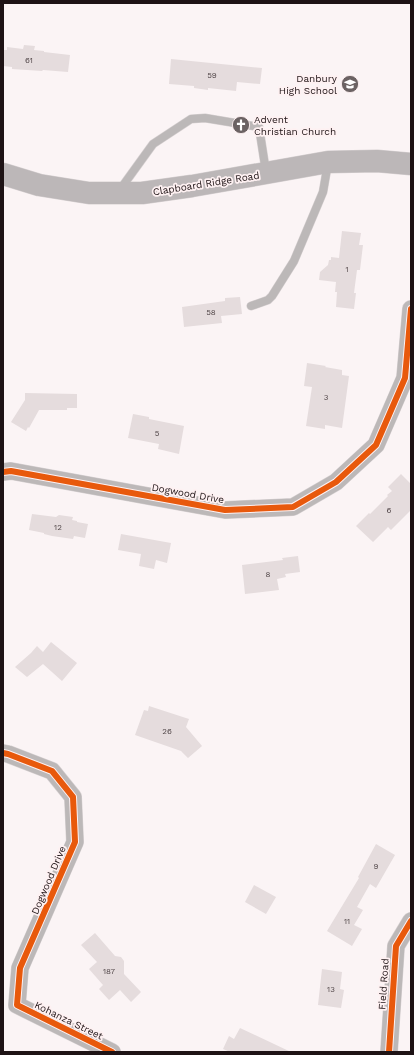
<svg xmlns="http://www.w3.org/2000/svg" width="414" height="1055" font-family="'Work Sans',sans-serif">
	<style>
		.building { fill: #e5dcdd }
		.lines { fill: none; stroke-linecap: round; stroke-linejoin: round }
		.service-casing { stroke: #d7d1d2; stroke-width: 9 }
		.minor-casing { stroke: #d7d1d2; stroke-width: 18 }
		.secondary-casing { stroke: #d7d1d2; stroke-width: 23 }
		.service { stroke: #bcb8b8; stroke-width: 8 }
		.minor { stroke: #bcb8b8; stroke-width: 17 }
		.secondary { stroke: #bcb7b8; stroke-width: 22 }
		.cycleway-casing { stroke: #fef1f2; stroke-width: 8 }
		.cycleway { stroke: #e8590c; stroke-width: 6 }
		.labels { text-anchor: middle; stroke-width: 3.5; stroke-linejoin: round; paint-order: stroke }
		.number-label { font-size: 8px; fill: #524749 }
		.poi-label { font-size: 10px; fill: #1e1315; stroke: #fef1f2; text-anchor: end }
		.street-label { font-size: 10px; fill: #1e1315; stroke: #fef1f2 }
	</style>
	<rect width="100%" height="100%" fill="#fbf4f5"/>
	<g class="building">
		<path d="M 24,45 L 35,46 L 34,50 L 44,51 L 44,52 L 70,55 L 68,72 L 43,70 L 42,71 L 12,69 L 12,67 L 3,66 L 3,50 L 7,50 L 7,47 L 23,49 Z"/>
		<path d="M 171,59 L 262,68 L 260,84 L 237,82 L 236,91 L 208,88 L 208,90 L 194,88 L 194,86 L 169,84 Z"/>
		<path d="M 342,231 L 361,233 L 359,245 L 363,245 L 360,270 L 357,270 L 354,293 L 356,293 L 354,309 L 336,307 L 337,292 L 335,292 L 336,282 L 319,280 L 320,272 L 328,265 L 329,260 L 331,260 L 331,257 L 339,258 Z"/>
		<path d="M 240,297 L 242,314 L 221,316 L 222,323 L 184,327 L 182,307 L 225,301 L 225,298 Z"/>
		<path d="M 307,363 L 326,366 L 325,367 L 342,370 L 342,375 L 349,376 L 342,428 L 325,425 L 325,429 L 306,426 L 312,387 L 304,386 Z"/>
		<path d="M 25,393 L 77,394 L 77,408 L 67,408 L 67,410 L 39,410 L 29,428 L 28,427 L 26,431 L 11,422 L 25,400 Z"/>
		<path d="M 133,414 L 149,417 L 149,419 L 184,426 L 179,454 L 158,449 L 159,444 L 128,438 Z"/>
		<path d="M 401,474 L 411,484 L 411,510 L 391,530 L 388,527 L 373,542 L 356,526 L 369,513 L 370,514 L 388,496 L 387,495 L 392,491 L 388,487 Z"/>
		<path d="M 32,514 L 56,517 L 59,515 L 73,517 L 72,520 L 77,521 L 77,522 L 88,524 L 85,538 L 74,536 L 73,539 L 52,536 L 44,534 L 44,533 L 29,530 Z"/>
		<path d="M 121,534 L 171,543 L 167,563 L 156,560 L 154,569 L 139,566 L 141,554 L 118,550 Z"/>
		<path d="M 298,556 L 300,572 L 285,574 L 286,577 L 277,579 L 279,590 L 245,594 L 242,565 L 283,560 L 282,558 Z"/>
		<path d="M 51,642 L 77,663 L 62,681 L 43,664 L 27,677 L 15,667 L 31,653 L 37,646 L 43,652 Z"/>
		<path d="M 149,706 L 189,719 L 186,727 L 202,746 L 188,758 L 181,751 L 135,735 L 144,710 L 148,711 Z"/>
		<path d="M 376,844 L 395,855 L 376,888 L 370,884 L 357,907 L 363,910 L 354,925 L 362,929 L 352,946 L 327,931 L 359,878 L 358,877 Z"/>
		<path d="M 254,885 L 276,897 L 266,914 L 245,902 Z"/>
		<path d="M 95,933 L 115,956 L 121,957 L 124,961 L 124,974 L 141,992 L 131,1002 L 120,990 L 109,1000 L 99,989 L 103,985 L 89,969 L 97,962 L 81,945 Z"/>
		<path d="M 322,969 L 342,972 L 340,989 L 344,990 L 341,1008 L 318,1005 Z"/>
		<path d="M 240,1028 L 291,1052 L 230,1052 L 223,1049 L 229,1036 L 234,1039 Z"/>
	</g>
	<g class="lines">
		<defs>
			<g id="service">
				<path d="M 119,191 L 153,144 L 191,119 L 205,118 L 259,127 L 266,172"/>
				<path d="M 251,306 L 268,300 L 272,296 L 294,261 L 323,192 L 328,163"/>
			</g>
			<g id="minor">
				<path d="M 3,472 L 11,471 L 225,510 L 293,507 L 336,482 L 376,445 L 405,378 L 411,309"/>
				<path d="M 3,753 L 8,754 L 52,771 L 73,797 L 75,842 L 20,968 L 17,1005 L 112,1052"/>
				<path d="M 389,1052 L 396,946 L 411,921"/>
			</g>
			<path id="secondary" d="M 3,174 L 39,185 L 89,193 L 142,193 L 192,186 L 328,162 L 377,161 L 411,164"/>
		</defs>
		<use href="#service" class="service-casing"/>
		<use href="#minor" class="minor-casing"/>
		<use href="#secondary" class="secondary-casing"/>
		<use href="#service" class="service"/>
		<use href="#minor" class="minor"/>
		<use href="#secondary" class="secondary"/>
		<defs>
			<g id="cycleway">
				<path d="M 3,472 L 11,471 L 225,510 L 293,507 L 336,482 L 376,445 L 405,378 L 411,309"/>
				<path d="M 3,753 L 8,754 L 52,771 L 73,797 L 75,842 L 20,968 L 17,1005 L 112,1052"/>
				<path d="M 389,1052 L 396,946 L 411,921"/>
			</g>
		</defs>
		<use href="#cycleway" class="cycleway-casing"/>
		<use href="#cycleway" class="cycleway"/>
	</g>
	<defs>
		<symbol id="school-disc" viewBox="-11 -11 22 22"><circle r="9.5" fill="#6b6263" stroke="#fef1f2"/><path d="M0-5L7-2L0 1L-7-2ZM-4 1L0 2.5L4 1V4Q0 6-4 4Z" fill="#fff"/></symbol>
		<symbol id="church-disc" viewBox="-11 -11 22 22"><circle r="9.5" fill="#6b6263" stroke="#fef1f2"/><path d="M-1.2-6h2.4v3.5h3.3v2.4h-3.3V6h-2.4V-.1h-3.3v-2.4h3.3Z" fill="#fff"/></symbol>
	</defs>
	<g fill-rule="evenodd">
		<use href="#school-disc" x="340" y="74" width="20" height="20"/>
		<use href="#church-disc" x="231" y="115" width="20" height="20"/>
	</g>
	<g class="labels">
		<g class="number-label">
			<text x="29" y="63">61</text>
			<text x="212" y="78">59</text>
			<text x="347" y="272">1</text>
			<text x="211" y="315">58</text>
			<text x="326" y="400">3</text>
			<text x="157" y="436">5</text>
			<text x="389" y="513">6</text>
			<text x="58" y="530">12</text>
			<text x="268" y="577">8</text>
			<text x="167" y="734">26</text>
			<text x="376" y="869">9</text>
			<text x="347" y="924">11</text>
			<text x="109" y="974">187</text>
			<text x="331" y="992">13</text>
		</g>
		<g class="poi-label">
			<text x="337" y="82">Danbury<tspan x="337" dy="12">High School</tspan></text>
			<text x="254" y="123" text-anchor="start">Advent<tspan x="254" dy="12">Christian Church</tspan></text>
		</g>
		<g class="street-label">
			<text transform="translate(206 183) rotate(-9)" y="4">Clapboard Ridge Road</text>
			<text transform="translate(188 493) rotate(10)" y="4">Dogwood Drive</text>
			<text transform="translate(48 880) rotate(-67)" y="4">Dogwood Drive</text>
			<text transform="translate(383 984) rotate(-86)" y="4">Field Road</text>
			<text transform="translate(69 1020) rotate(26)" y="4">Kohanza Street</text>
		</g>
	</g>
	<rect width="414" height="1055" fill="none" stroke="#1e1315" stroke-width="8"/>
</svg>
